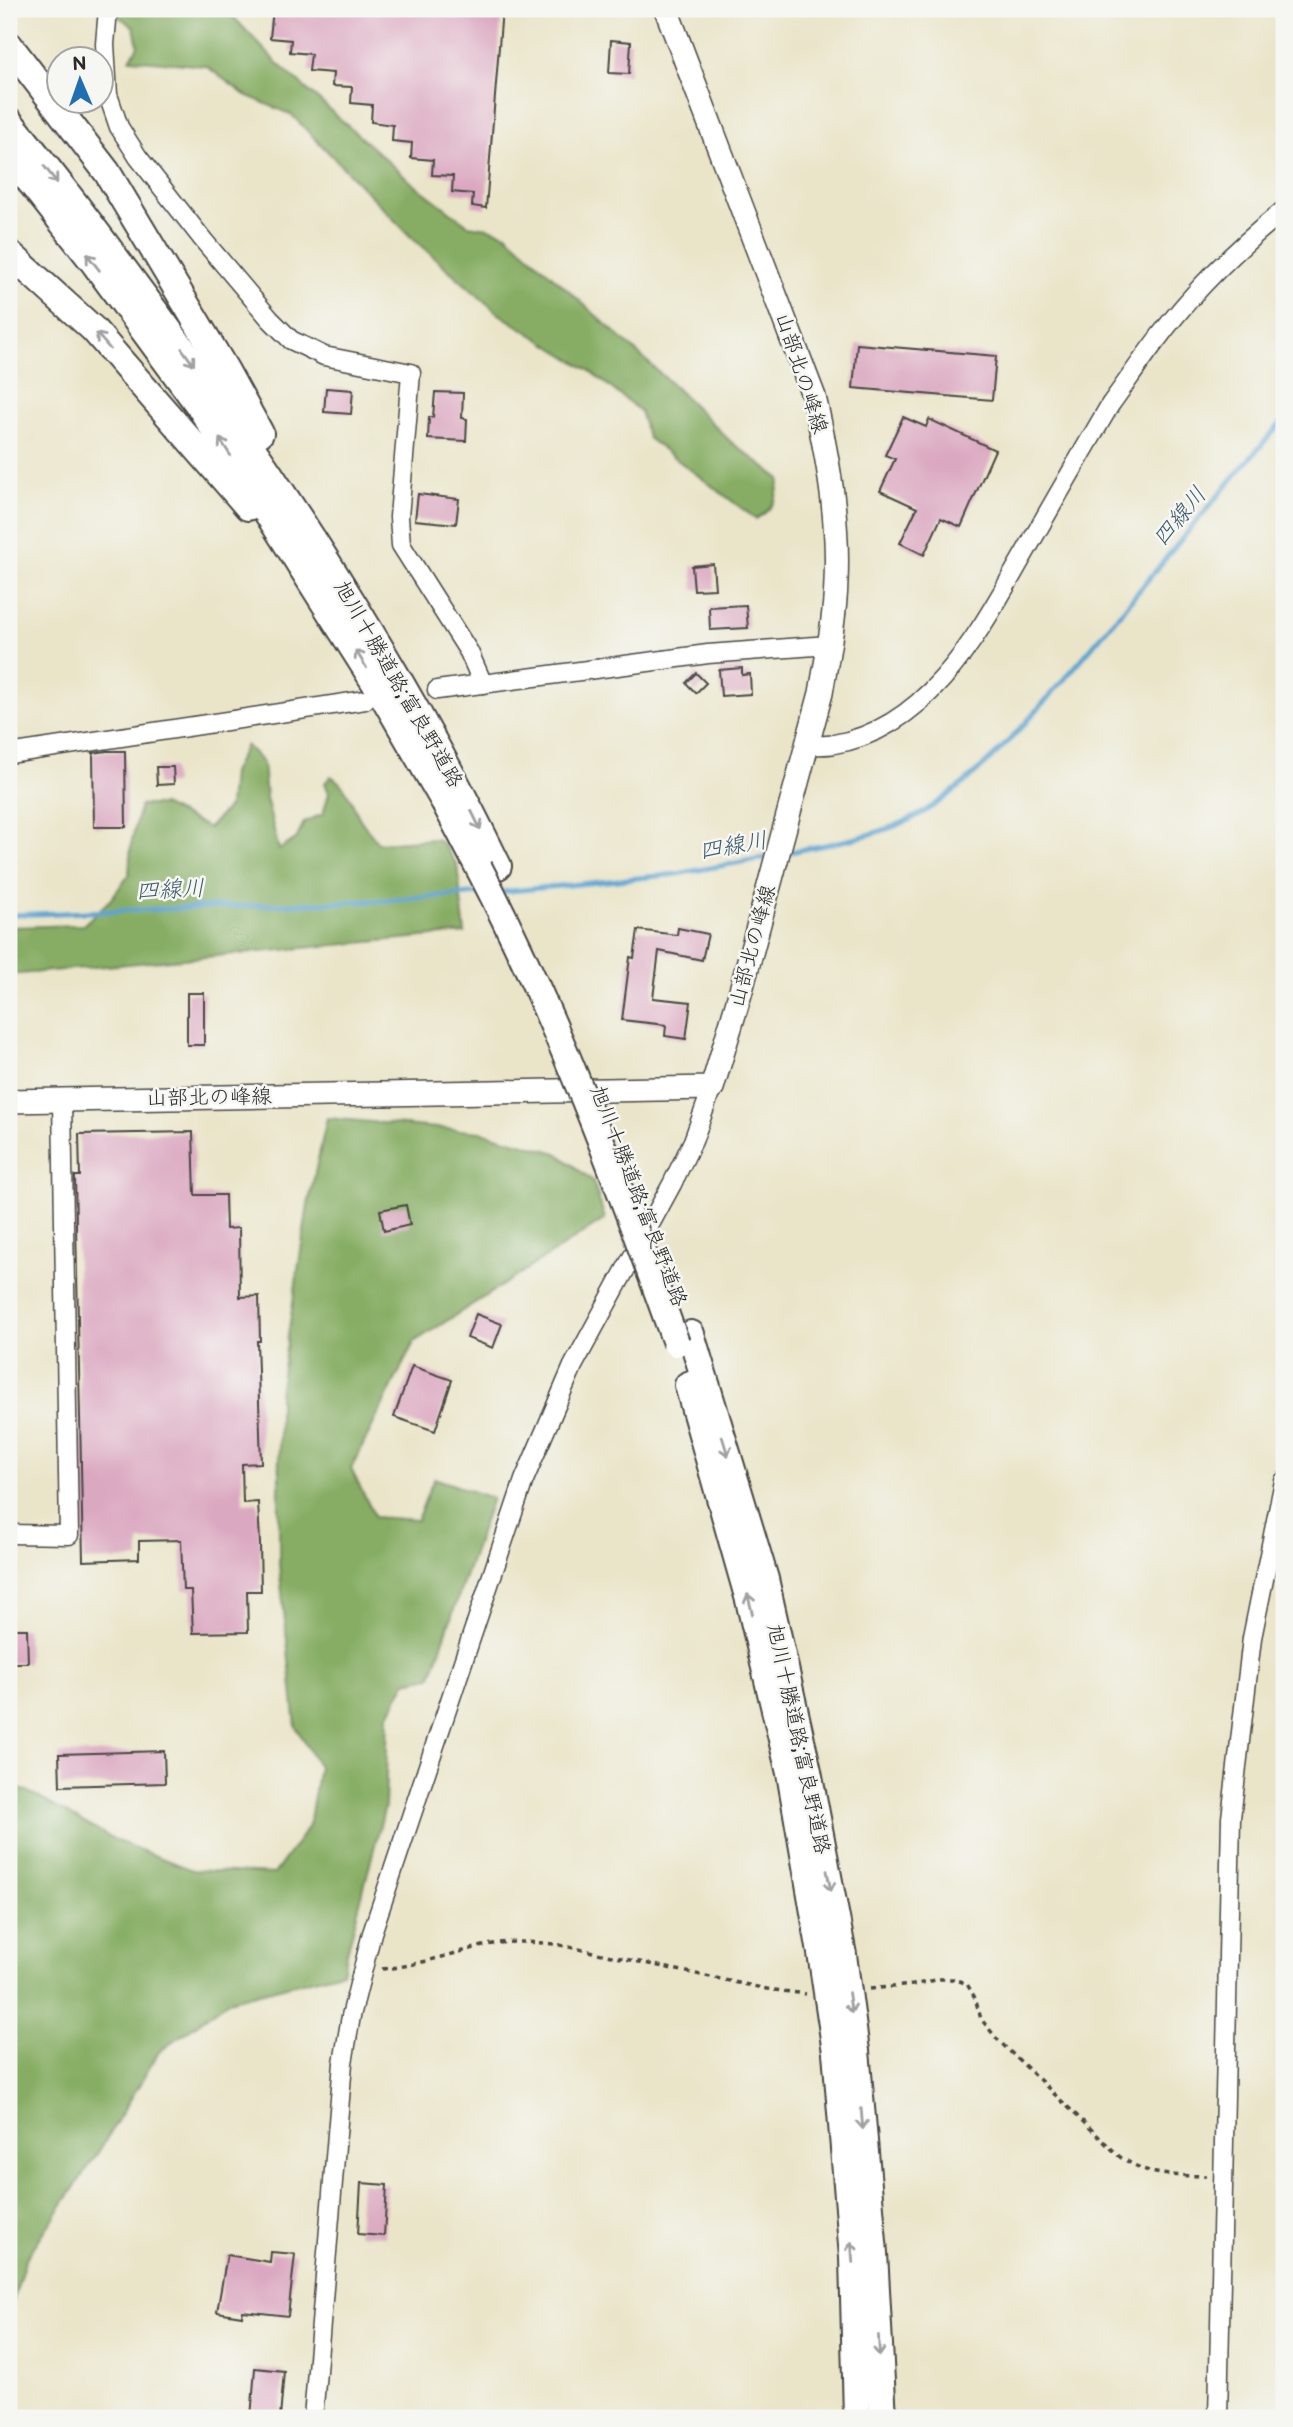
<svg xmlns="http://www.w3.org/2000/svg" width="1293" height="2427" font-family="'Balsamiq Sans','Klee One',sans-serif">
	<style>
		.forest { fill: #86ad63; stroke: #586c47; stroke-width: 2 }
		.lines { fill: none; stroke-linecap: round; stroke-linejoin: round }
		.stream { stroke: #5aa3d1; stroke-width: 5 }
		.building { fill: #dba8c1 }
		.minor-casing { stroke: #484743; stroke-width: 21 }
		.major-casing { stroke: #484743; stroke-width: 26 }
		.highway-casing { stroke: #484743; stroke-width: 30 }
		.path { stroke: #484743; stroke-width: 3.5; stroke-dasharray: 5 5; stroke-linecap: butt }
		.minor { stroke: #fff; stroke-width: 18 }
		.major { stroke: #fff; stroke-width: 23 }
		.highway { stroke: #fff; stroke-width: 26 }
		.highway-bridge-casing { stroke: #484743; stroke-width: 30; stroke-linecap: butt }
		.highway-bridge { stroke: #fff; stroke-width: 26 }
		.oneway { stroke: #a0a0a0 }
		.labels { text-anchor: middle; stroke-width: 5; stroke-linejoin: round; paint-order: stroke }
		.street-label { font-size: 21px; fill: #2b2b2b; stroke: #f6f6f2 }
		.water-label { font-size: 23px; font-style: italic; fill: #3e5b6d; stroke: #f6f6f2 }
	</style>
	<rect width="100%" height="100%" fill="#f6f6f2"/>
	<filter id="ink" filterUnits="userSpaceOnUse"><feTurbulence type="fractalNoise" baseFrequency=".0143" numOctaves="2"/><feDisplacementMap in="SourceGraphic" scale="14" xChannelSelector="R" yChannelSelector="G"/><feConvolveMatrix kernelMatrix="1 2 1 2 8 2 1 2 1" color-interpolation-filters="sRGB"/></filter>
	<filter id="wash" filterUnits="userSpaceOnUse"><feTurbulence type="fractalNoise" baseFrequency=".00686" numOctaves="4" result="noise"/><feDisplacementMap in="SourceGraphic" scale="28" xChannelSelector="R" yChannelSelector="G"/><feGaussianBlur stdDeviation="1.57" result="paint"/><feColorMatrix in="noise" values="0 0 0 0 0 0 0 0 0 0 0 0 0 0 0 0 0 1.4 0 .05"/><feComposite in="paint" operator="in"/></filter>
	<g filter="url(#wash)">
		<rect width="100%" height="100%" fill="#eae5c9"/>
		<g class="forest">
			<path d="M 115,9 L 226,9 L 276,62 L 411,182 L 468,225 L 489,228 L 506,234 L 673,385 L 731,442 L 780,479 C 776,500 775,508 756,519 L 648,438 L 640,411 L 590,371 L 499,314 L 412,238 L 292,115 L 245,95 L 206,66 L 130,59 L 138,46 L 134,27 L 118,16 Z"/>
			<path d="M 246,745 L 263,763 L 266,798 L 279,850 L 297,838 L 304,822 L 323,814 L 329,793 L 325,783 L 331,776 C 348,786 351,803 360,819 C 365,827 372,835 378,843 L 436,839 L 444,845 L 457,865 L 465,933 L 9,975 L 9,927 L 83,925 L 110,900 L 129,875 L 131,845 L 140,805 L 162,805 L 209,828 L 229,806 L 232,773 Z"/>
			<path d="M 327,1118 L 481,1132 L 557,1153 L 593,1181 L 605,1219 L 414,1342 L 351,1469 L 375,1517 L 417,1520 L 434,1478 L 492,1498 L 431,1677 L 406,1682 L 388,1716 L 385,1806 L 342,1972 L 228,2001 L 159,2052 L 99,2151 L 25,2260 L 9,2316 L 9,1787 L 27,1791 L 117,1841 L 192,1870 L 274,1874 L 309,1826 L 319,1767 L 296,1727 L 279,1564 L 279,1394 L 308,1205 Z"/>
		</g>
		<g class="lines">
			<g class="stream">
				<path d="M 785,853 C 831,843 881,837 922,813 C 980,778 1024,725 1068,675 C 1141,591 1209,502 1284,420"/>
				<path d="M 501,892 L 677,874 L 769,857"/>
				<path d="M 9,915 L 375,901 L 481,893"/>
			</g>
		</g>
		<g id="blocks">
			<g class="building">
				<path d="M 273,9 L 502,9 L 486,208 L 472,206 L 473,194 L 452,192 L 453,176 L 432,175 L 433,160 L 411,158 L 412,143 L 392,141 L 393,125 L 371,122 L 372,105 L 351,103 L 352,87 L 332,86 L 333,73 L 309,71 L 311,54 L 290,52 L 291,40 L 270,38 Z"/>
				<path d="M 611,40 L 631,42 L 629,74 L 609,73 Z"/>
				<path d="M 857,344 L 996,356 L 992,400 L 853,388 Z"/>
				<path d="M 326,388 L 353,390 L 351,414 L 324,412 Z"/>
				<path d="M 435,392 L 463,393 L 462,418 L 467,419 L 466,441 L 428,439 L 429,417 L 433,417 Z"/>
				<path d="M 903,417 L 926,427 L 929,419 L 995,450 L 961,527 L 941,518 L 924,555 L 900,543 L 917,508 L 880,491 L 895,459 L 885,455 Z"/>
				<path d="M 418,494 L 459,499 L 456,524 L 415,520 Z"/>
				<path d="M 713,564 L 715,589 L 694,590 L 692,566 Z"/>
				<path d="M 746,605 L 748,628 L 710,630 L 709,607 Z"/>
				<path d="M 742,668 L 742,675 L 750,674 L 751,694 L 721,696 L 719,670 Z"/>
				<path d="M 696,673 L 706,683 L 696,693 L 686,683 Z"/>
				<path d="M 107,751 L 125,751 L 126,827 L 94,827 L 93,753 Z"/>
				<path d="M 156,767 L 173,767 L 174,784 L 157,785 Z"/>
				<path d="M 678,928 L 708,934 L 702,960 L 659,951 L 653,998 L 691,1002 L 686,1039 L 665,1036 L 666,1025 L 622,1020 L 630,957 L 634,958 L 638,930 L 677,935 Z"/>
				<rect x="187" y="993" width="17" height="52"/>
				<path d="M 193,1132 L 195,1195 L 225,1195 L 226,1229 L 239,1228 L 240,1297 L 259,1296 L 260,1341 L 257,1341 L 261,1463 L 242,1464 L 243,1503 L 258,1502 L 260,1544 L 261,1591 L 247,1591 L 248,1632 L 193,1633 L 191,1590 L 183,1590 L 181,1540 L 139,1541 L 139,1559 L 83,1561 L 75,1176 L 80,1176 L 79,1134 Z"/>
				<path d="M 406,1205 L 410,1225 L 384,1231 L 380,1210 Z"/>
				<path d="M 476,1314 L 502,1324 L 493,1348 L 467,1338 Z"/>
				<path d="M 412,1366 L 452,1380 L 435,1431 L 394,1417 Z"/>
				<path d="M 9,1629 L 27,1629 L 28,1663 L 9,1663 Z"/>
				<path d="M 164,1751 L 165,1783 L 60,1786 L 59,1754 Z"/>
				<path d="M 361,2183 L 387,2185 L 384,2236 L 358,2234 Z"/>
				<path d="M 271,2252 L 295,2254 L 288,2316 L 243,2311 L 242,2316 L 217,2312 L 227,2255 L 270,2262 Z"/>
				<path d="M 255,2368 L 284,2371 L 280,2418 L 251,2418 Z"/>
			</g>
		</g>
	</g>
	<g filter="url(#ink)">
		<use href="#blocks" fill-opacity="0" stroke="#484743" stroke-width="2"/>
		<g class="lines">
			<defs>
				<g id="minor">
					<path d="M 108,9 L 105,44 L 108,95 L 119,127 L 138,157 L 204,241 L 270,319 L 291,340 L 324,356 L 411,373 L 399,517 L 401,545 L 469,652 L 483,684"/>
					<path d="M 437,690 L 708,654 L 829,645"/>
					<path d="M 808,745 C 816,745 826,746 834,744 C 932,728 983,625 1027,549 C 1054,501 1082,453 1110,405 C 1136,369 1161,331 1191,298 C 1219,266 1251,237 1284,210"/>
					<path d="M 9,754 L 365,700"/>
					<path d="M 9,1534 L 69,1535 L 62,1099"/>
					<path d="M 313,2418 L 343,2063 L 351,2016 L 372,1933 L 524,1480 L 573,1366 L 672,1184 L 693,1141 L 712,1088"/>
					<path d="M 1218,2418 L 1231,1818 L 1252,1638 L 1284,1481"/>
				</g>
				<path id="major" d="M 9,1101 L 712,1088 L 740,994 L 821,693 C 827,657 835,619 836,582 C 839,519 828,458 814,397 L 666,9"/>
				<g id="highway">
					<path d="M 9,45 L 107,172 L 226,371 L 260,433"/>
					<path d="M 9,121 C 62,184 111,252 160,318 C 287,491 404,672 498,866"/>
					<path d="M 9,155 L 95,264 L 200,407 L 382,694 L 445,803 L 479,868"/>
					<path d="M 9,253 L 93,329 L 248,507"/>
					<path d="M 691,1334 L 765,1579 L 808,1771 L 843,1955"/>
					<path d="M 688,1385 L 749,1600 L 790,1773 L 822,1959"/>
					<path d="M 856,2051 L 874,2253 L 883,2418"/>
					<path d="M 836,2052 L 853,2257 L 857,2418"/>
				</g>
			</defs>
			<use href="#minor" class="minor-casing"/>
			<use href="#major" class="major-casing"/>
			<use href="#highway" class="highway-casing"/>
			<g class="path">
				<path d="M 382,1969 C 417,1966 449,1954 483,1946 C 507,1940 531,1942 555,1944 L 767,1989 L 806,1994"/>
				<path d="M 870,1989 L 913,1985 L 940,1979 L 955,1979 L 967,1984 L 975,1998 L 981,2019 L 998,2040 L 1120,2157 C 1154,2178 1167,2175 1206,2176"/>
			</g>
			<use href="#minor" class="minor"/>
			<use href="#major" class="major"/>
			<use href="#highway" class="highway"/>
			<defs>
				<g id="highway-bridge">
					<path d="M 479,868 C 558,1020 618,1181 676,1343"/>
					<path d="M 843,1955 L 856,2051"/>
					<path d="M 822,1959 L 836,2052"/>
				</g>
			</defs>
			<use href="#highway-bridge" class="highway-bridge-casing"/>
			<use href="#highway-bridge" class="highway-bridge"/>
		</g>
		<defs><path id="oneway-shaft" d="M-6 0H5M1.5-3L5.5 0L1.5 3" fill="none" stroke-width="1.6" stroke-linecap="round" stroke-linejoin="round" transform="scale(1.75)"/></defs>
		<g class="oneway">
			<use href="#oneway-shaft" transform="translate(51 175) rotate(52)"/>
			<use href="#oneway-shaft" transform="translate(93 262) rotate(-128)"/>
			<use href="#oneway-shaft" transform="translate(103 341) rotate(-131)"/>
			<use href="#oneway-shaft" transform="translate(188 357) rotate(54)"/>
			<use href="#oneway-shaft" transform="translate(225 447) rotate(-123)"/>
			<use href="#oneway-shaft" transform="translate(361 659) rotate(-122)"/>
			<use href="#oneway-shaft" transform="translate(476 820) rotate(64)"/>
			<use href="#oneway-shaft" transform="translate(725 1446) rotate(73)"/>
			<use href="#oneway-shaft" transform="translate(750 1604) rotate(-104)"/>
			<use href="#oneway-shaft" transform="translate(829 1881) rotate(79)"/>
			<use href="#oneway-shaft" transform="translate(850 2003) rotate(82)"/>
			<use href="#oneway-shaft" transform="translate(862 2119) rotate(85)"/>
			<use href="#oneway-shaft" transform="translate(852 2252) rotate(-94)"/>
			<use href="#oneway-shaft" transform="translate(879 2346) rotate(87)"/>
		</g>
	</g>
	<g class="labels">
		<g class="street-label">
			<text transform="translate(802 373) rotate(72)" y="7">山部北の峰線</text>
			<text transform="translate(399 684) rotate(60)" y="7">旭川十勝道路;富良野道路</text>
			<text transform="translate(752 946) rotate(-75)" y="7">山部北の峰線</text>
			<text transform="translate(209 1097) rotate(-1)" y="7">山部北の峰線</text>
			<text transform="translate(639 1196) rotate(69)" y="7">旭川十勝道路;富良野道路</text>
			<text transform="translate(799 1739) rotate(78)" y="7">旭川十勝道路;富良野道路</text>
		</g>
		<g class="water-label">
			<text transform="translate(1179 516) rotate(-50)" y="8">四線川</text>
			<text transform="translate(733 845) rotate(-10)" y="8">四線川</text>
			<text transform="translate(170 889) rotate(-3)" y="8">四線川</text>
		</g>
	</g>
	<rect width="1293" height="2427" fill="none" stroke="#f6f6f2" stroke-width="35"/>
	<g transform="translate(80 80) rotate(358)"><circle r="33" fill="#f6f6f2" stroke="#a5a5a2" stroke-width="2"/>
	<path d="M0-5L12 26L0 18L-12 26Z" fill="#1f6fb2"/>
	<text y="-10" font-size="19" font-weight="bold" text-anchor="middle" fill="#2b2b2b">N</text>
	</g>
</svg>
